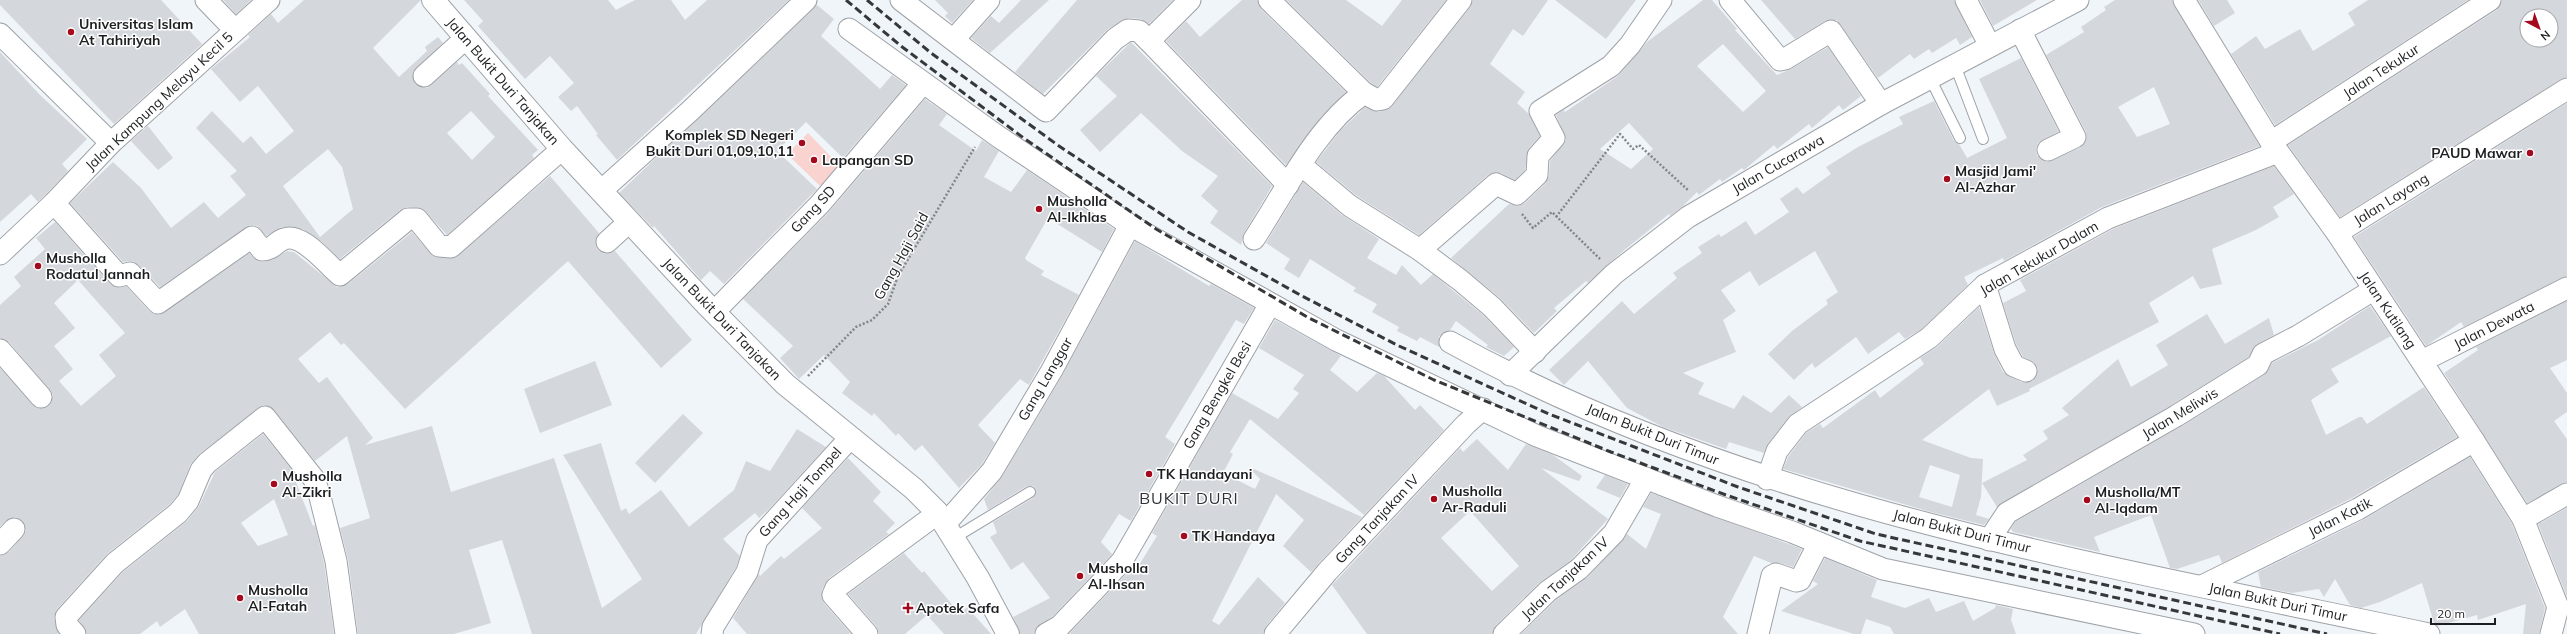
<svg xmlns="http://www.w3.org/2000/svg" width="2567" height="634" font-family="Mulish,sans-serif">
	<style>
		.green { fill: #f9d3cf }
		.building { fill: #d4d8dd; fill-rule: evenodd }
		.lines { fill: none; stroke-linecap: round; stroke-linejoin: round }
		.service-casing { stroke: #9ea2a7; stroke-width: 12 }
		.minor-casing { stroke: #9ea2a7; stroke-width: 23 }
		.tertiary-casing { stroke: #9ea2a7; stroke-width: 24 }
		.path { stroke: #828589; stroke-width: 2.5; stroke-dasharray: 2 2; stroke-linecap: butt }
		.service { stroke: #fff; stroke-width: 10 }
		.minor { stroke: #fff; stroke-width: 21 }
		.tertiary { stroke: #fff; stroke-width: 22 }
		.rail { stroke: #353739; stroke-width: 3; stroke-dasharray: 8 4; stroke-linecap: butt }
		.poi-dot { fill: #a4091e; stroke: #fff; stroke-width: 1.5 }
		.labels { text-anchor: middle; stroke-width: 3; stroke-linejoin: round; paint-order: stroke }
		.poi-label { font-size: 14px; font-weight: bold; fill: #1c1e20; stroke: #fff; text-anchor: start }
		.street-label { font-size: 14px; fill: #1c1e20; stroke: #fff }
		.quarter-label { font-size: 16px; letter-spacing: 1px; fill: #2e3135; stroke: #fff }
	</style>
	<rect width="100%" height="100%" fill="#f0f5fa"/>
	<path class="green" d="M 808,133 L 840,166 L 820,186 L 787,154 Z"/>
	<g class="building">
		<path d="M 0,0 L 161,0 L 202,44 L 114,124 L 0,5 Z"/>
		<path d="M 223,0 L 251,0 L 236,14 Z"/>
		<path d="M 304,0 L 421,0 L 373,48 L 399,77 L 427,51 L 425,47 L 438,37 L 443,43 L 413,72 L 415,84 L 427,88 L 457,62 L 459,65 L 462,63 L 490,94 L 488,96 L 538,150 L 532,155 L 534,158 L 447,235 L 422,208 L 407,207 L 400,210 L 340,259 L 322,242 L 303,229 L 282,227 L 266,236 L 257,226 L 250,225 L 160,287 L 138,265 L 133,261 L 123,262 L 70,203 L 113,162 L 141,188 L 171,228 L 204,202 L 218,218 L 246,195 L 230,176 L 237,171 L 196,128 L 212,111 L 243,143 L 251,136 L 266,154 L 294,131 L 258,86 L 240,102 L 211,69 L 250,37 L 248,35 L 271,14 L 278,23 ZM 471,111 L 495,137 L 472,160 L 447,133 ZM 328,149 L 342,167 L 353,209 L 320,237 L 283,186 Z"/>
		<path d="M 464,0 L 608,0 L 616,10 L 635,0 L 671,0 L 685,20 L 707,0 L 789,0 L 617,160 L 596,135 L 598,134 L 577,106 L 571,111 L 558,97 L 574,83 L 550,56 L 525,79 L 478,26 L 483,21 Z"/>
		<path d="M 935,0 L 973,0 L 952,23 L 945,16 L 948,13 Z"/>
		<path d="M 1021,0 L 1049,0 L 990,53 L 971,38 L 991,16 L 999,23 Z"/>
		<path d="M 1077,0 L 1173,0 L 1149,24 L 1141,19 L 1129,18 L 1108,29 L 1043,94 L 1015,72 Z"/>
		<path d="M 1242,0 L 1257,0 L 1261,9 L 1346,92 L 1322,116 L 1286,165 L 1166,41 L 1186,21 L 1200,37 Z"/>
		<path d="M 1286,0 L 1346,0 L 1382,26 L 1402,0 L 1446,0 L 1377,87 L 1371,83 Z"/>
		<path d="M 1473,0 L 1548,0 L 1523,36 L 1513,29 L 1490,64 L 1525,92 L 1517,103 L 1529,114 L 1540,136 L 1529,148 L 1525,170 L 1515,180 L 1501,173 L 1488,175 L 1419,235 L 1357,196 L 1316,162 L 1340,131 L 1365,107 L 1379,112 L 1392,106 L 1470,7 Z"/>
		<path d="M 1555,0 L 1636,0 L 1606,39 Z"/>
		<path d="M 1703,0 L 1712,0 L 1737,29 L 1735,30 L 1777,75 L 1791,69 L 1828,47 L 1861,96 L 1843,110 L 1839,105 L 1812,128 L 1809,124 L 1777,149 L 1774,145 L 1744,170 L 1742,168 L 1722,182 L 1720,179 L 1699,195 L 1697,192 L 1682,207 L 1670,216 L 1669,214 L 1622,252 L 1588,283 L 1586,281 L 1554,308 L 1557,311 L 1534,333 L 1500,298 L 1451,258 L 1509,204 L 1518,206 L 1525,203 L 1545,184 L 1549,176 L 1550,161 L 1566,140 L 1556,115 L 1564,110 L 1565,112 L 1618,76 L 1647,42 ZM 1723,44 L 1766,91 L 1743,112 L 1697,66 ZM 1629,123 L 1653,149 L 1631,169 L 1600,149 Z"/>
		<path d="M 1761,0 L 1954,0 L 1972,37 L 1960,45 L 1956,38 L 1932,53 L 1929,49 L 1914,59 L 1910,54 L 1878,78 L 1837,20 L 1825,21 L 1795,39 Z"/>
		<path d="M 1980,0 L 2037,0 L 1993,26 Z"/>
		<path d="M 2115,0 L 2172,0 L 2260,146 L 2102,207 L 2004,261 L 2003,258 L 1964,277 L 1968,285 L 1922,329 L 1905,339 L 1899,332 L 1868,354 L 1856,337 L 1815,368 L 1812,363 L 1794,380 L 1768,354 L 1792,331 L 1828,304 L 1826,300 L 1838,292 L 1815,251 L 1759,286 L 1750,271 L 1721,290 L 1736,311 L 1723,320 L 1736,352 L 1683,373 L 1704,383 L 1698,394 L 1734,409 L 1743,395 L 1771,413 L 1789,395 L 1802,407 L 1789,417 L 1768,444 L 1764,453 L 1729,442 L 1726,449 L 1663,427 L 1627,408 L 1588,361 L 1564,385 L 1549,370 L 1622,301 L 1634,314 L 1677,278 L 1673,273 L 1702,253 L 1698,247 L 1719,234 L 1721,237 L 1746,221 L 1755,235 L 1789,212 L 1780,199 L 1797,187 L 1803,194 L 1831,174 L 1826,167 L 1858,147 L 1903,124 L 1899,117 L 1934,101 L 1954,141 L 1959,144 L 1967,158 L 2007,138 L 1979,79 L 2021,58 L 2059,132 L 2038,143 L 2036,149 L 2037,156 L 2047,162 L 2080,148 L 2085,143 L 2086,132 L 2046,55 L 2084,32 L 2081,27 L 2106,10 L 2104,7 ZM 2154,87 L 2170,124 L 2137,137 L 2118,107 Z"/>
		<path d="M 2198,0 L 2227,0 L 2235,13 L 2214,26 Z"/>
		<path d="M 2368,0 L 2468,0 L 2275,125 L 2231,54 L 2256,36 L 2265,49 L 2300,29 L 2313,51 L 2355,25 L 2348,13 Z"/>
		<path d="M 2502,0 L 2567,0 L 2567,77 L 2561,79 L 2340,217 L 2288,145 L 2497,10 ZM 2527,16 L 2551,16 L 2551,40 L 2527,40 Z"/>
		<path d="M 817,5 L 834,19 L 821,36 L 880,89 L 892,75 L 906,85 L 843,158 L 806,122 L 777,151 L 817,189 L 724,284 L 710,271 L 701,280 L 654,226 L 653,228 L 619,193 Z"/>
		<path d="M 1131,42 L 1272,186 L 1244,233 L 1241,245 L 1210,223 L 1218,211 L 1201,196 L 1218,176 L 1182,151 L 1141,113 L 1100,152 L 1080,130 L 1117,96 L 1096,76 Z"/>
		<path d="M 0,52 L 39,94 L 87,139 L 62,164 L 68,171 L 46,194 L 38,202 L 31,194 L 0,222 Z"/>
		<path d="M 925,99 L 947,114 L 939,125 L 976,151 L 982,140 L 999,151 L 984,177 L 1011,192 L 1027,170 L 1114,229 L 1102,252 L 1048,218 L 1025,258 L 1026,260 L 1044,271 L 1041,275 L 1079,295 L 1029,385 L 1020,379 L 978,425 L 995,443 L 982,464 L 959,488 L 922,445 L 915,451 L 898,433 L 896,436 L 874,413 L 872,416 L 842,393 L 850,382 L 824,355 L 799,379 L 780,358 L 793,346 L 743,299 L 829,212 Z"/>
		<path d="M 2567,103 L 2567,276 L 2464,327 L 2461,322 L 2426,346 L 2354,237 Z"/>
		<path d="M 148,126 L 173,158 L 158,170 L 131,141 Z"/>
		<path d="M 2274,166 L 2294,194 L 2273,207 L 2279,217 L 2256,230 L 2212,249 L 2222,284 L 2200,289 L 2193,276 L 2149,303 L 2159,322 L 2029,389 L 2030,391 L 1997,406 L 1989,389 L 1922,440 L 1971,458 L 1983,459 L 1981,497 L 1976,515 L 1989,519 L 1984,525 L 1931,512 L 1783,469 L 1788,457 L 1806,433 L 1820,424 L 1823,428 L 1875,390 L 1880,398 L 1924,364 L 1920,358 L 1937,347 L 1979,307 L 1994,353 L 2003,372 L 2021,382 L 2033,381 L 2038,369 L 2035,363 L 2023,357 L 2016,344 L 2003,303 L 2026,291 L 2020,280 L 2113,229 ZM 1930,465 L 1960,475 L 1952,507 L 1919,497 Z"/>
		<path d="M 550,176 L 599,233 L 596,239 L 598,250 L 604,254 L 615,251 L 692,340 L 661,368 L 568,261 L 405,409 L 344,343 L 341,345 L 330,332 L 298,359 L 319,383 L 327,377 L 373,438 L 365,445 L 432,426 L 451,492 L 554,458 L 602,608 L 642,579 L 563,455 L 601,443 L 621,511 L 626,508 L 629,514 L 661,490 L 689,527 L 734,490 L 746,461 L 770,471 L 797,429 L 826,447 L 769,509 L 759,518 L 755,513 L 723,539 L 740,556 L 736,567 L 696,634 L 532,634 L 502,540 L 469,550 L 491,623 L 454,634 L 358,634 L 348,559 L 340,528 L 370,518 L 347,436 L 315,461 L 274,410 L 264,405 L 198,455 L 190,465 L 178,495 L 170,504 L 107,554 L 57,609 L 54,618 L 59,634 L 0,634 L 0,556 L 9,552 L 26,531 L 22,521 L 16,517 L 10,518 L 0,526 L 0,368 L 37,408 L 49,406 L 53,395 L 9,342 L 0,338 L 0,305 L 21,286 L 14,277 L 45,249 L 36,238 L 55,222 L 110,284 L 116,288 L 126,286 L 149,311 L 159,315 L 249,253 L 257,261 L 263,262 L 274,259 L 287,251 L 294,252 L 337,287 L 348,284 L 412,232 L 433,256 L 455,258 ZM 78,280 L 125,333 L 99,355 L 116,376 L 81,406 L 59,381 L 73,369 L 54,346 L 75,328 L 54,303 Z"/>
		<path d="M 1303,182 L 1342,215 L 1379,239 L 1367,258 L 1396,275 L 1402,265 L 1421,285 L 1433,274 L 1484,316 L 1514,347 L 1504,356 L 1486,347 L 1488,345 L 1456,321 L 1450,330 L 1439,336 L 1439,347 L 1420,337 L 1417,341 L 1397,331 L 1399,327 L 1372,312 L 1377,304 L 1353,291 L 1356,288 L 1310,259 L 1299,278 L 1284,269 L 1290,259 L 1266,243 Z"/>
		<path d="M 1135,241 L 1209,286 L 1211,284 L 1254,308 L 1244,324 L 1236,320 L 1165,437 L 1175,444 L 1131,521 L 1119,514 L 1101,542 L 1112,554 L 1053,616 L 1036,628 L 1034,634 L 1020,634 L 1013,617 L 1050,598 L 1023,562 L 1011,570 L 990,537 L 997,533 L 993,522 L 1033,498 L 1036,491 L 1033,486 L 1027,486 L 988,510 L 984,499 L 1002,477 L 1062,376 Z"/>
		<path d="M 2567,301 L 2567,360 L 2550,368 L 2567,393 L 2567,412 L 2554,421 L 2567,439 L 2567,482 L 2527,503 L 2444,373 L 2478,350 L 2476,347 Z"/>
		<path d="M 2370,306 L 2391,336 L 2331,369 L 2339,382 L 2311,400 L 2326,435 L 2359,417 L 2362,417 L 2367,424 L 2424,387 L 2457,437 L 2352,498 L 2222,563 L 2219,555 L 2177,569 L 2170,568 L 2151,515 L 2094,537 L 2100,552 L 2013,532 L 2011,529 L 2015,522 L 2182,426 L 2264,375 L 2272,363 L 2318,340 Z"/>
		<path d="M 2207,314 L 2225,344 L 2269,318 L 2274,335 L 2257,344 L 2249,357 L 2170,406 L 1997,507 L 1982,483 L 2027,460 L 2023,455 L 2048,439 L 2043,431 L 2069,415 L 2062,408 L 2118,359 L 2131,387 L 2168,365 L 2156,345 Z"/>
		<path d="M 1275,320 L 1341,356 L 1330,370 L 1357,392 L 1377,373 L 1384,376 L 1415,410 L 1420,405 L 1444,430 L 1364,515 L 1250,419 L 1230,452 L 1233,454 L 1223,473 L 1255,489 L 1260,479 L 1252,471 L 1254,469 L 1362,517 L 1311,572 L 1283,546 L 1304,520 L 1276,494 L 1212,621 L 1219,625 L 1258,577 L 1285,603 L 1266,626 L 1263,634 L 1069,634 L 1130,570 L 1134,573 L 1157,536 L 1152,533 L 1232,393 L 1278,419 L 1299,393 L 1293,389 L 1304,375 L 1259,348 Z"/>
		<path d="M 595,361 L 612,405 L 540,433 L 524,389 Z"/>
		<path d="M 683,414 L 703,433 L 655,483 L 635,463 Z"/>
		<path d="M 263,434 L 296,475 L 294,477 L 313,526 L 315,525 L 324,563 L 334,634 L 199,634 L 185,609 L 160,627 L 157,621 L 140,634 L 87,634 L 79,620 L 123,572 L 187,521 L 199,506 L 215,472 ZM 274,499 L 288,535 L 258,546 L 241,523 Z"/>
		<path d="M 1477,439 L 1508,470 L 1526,444 L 1553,455 L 1582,476 L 1579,481 L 1541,468 L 1608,519 L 1571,560 L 1540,582 L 1496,625 L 1492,634 L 1367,634 L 1332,585 L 1460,448 L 1463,452 ZM 1470,511 L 1519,566 L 1492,591 L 1441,538 Z"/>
		<path d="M 2470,457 L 2512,524 L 2545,608 L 2539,634 L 2523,634 L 2526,604 L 2478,620 L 2477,615 L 2438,626 L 2434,623 L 2422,583 L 2380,602 L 2361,608 L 2350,605 L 2335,579 L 2324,597 L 2319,589 L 2292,593 L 2261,587 L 2258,572 L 2363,520 Z"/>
		<path d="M 848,458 L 881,492 L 873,501 L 895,523 L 886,532 L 889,534 L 829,578 L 822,590 L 824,603 L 851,634 L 747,634 L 733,618 L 759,574 L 760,576 L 781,556 L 784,559 L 822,528 L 802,508 Z"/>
		<path d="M 1605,475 L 1628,484 L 1620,498 L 1596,488 Z"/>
		<path d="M 1651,493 L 1802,549 L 1793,567 L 1780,563 L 1771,563 L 1754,556 L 1723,617 L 1738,634 L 1521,634 L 1556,600 L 1588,577 L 1627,534 L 1646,549 L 1661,514 L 1643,507 Z"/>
		<path d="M 2567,508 L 2567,597 L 2538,524 Z"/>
		<path d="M 904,553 L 922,573 L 924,571 L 960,614 L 967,607 L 991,634 L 944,634 L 927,615 L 905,634 L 879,634 L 876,626 L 848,594 Z"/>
		<path d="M 1825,558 L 1877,580 L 1871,597 L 1905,608 L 1929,598 L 1936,612 L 1964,601 L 1973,621 L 1995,608 L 1996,605 L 2013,609 L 2011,620 L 2016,634 L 1894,634 L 1890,627 L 1866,619 L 1861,634 L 1854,634 L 1781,611 L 1818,584 L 1813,581 Z"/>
	</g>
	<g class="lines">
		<defs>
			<g id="service">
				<path d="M 1955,65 L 1983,139"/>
				<path d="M 1930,78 L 1960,138"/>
				<path d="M 954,538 L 1030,492"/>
			</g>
			<g id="minor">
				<path d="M 206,0 L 235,30"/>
				<path d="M 901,0 L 1046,111 L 1115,39 L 1128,30 L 1139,31 L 1149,41 L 1190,0"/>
				<path d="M 1269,0 L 1364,93"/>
				<path d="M 1730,0 L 1780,60 L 1785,59 L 1831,31 L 1881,104"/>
				<path d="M 1966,0 L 1990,46"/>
				<path d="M 2184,0 L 2271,142 L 2337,233 L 2474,441 L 2523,519 L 2558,607 L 2551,634"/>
				<path d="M 849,29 L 996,135 L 1130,225 L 1336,340 L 1537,436 L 1717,506 L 1792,532 L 1883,569 L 2194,634"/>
				<path d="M 2020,30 L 2075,137 L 2048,150"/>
				<path d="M 0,34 L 111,143"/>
				<path d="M 956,37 L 989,0"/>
				<path d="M 1149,41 L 1288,185"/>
				<path d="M 424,76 L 466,38"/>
				<path d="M 2271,142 L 2490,0"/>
				<path d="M 1301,165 L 1350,206 L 1420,250 L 1460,280 L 1492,307 L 1535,352"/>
				<path d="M 601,191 L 690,111 L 806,0"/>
				<path d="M 54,203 L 119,276 L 130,273 L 158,303 L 252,237 L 262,250 C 273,250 275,242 284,239 C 303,232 328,266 340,275 L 408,219 L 417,219 L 439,246 L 451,247 L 562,149"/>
				<path d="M 2337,233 L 2567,89"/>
				<path d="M 1254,239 C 1286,190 1316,127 1364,93 L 1377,100 L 1383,99 L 1461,0"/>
				<path d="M 607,242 L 629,222"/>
				<path d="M 1420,250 L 1496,184 L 1517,194 L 1537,175 L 1538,156 L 1554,138 L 1540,111 L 1611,66 L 1630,45 L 1661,0"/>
				<path d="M 0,254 L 54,203 L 111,143 L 269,0"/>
				<path d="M 1985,285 L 2005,349 L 2014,366 L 2026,371"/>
				<path d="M 714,312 L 820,204 L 923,83"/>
				<path d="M 1450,342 C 1751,508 2096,563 2429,634"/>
				<path d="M 0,350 L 41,397"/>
				<path d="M 2422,361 L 2567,288"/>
				<path d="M 1510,375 L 1614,274 L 1688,217 L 1881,104 L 2078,0"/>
				<path d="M 1767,479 L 1777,451 L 1798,424 L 1929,338 L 1985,285 L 2108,218 L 2278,152"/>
				<path d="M 2523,519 L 2567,494"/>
				<path d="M 945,524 L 992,471 L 1052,370 L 1130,225"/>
				<path d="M 1989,540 L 2007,513 L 2176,416 L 2258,365 L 2263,354 L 2298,336 L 2373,290"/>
				<path d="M 0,544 L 14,529"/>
				<path d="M 2202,586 L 2358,509 L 2474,441"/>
				<path d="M 75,634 L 67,625 L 66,617 L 115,563 L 178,513 L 188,501 L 201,470 L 207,463 L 265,417 L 314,479 L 319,493 L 336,561 L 346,634"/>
				<path d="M 712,634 L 713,627 L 747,572 L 757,540 L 850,438"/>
				<path d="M 867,634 L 833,595 L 836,588 L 938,513"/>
				<path d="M 1046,634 L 1060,626 L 1122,561 L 1270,304"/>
				<path d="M 1275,634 L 1327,572 L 1466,424 L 1483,409"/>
				<path d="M 1504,634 L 1548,591 L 1579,569 L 1614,533 L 1646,478"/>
				<path d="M 1758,634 L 1772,576 L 1776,574 L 1796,581 L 1800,580 L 1819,543"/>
			</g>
			<path id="tertiary" d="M 433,0 L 562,149 L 706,304 L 785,384 L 914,489 L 937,512 L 978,578 L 1008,634"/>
		</defs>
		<use href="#service" class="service-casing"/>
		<use href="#minor" class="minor-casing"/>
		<use href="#tertiary" class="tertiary-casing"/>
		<g class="path">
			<path d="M 1522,214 L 1533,228 L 1552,212 L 1600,259"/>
			<path d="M 1556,217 L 1620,134 L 1633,149 L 1639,145 L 1689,191"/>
			<path d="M 808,376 L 856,327 L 872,320 L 888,304 L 898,276 L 975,147"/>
		</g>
		<use href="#service" class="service"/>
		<use href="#minor" class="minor"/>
		<use href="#tertiary" class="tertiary"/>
		<g class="rail">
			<path d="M 846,0 L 901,46 L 1025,139 L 1156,229 L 1309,318 L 1434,380 L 1611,452 L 1726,495 L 1860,541 L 2280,634"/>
			<path d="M 867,0 L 931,53 L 1059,146 L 1188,232 L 1302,296 L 1399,346 L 1549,414 L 1738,487 L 1876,534 L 2327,634"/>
		</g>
	</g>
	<g class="poi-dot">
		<circle cx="71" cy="32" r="4"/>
		<circle cx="802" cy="143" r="4"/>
		<circle cx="2530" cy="153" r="4"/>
		<circle cx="814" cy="160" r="4"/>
		<circle cx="1947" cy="179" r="4"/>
		<circle cx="1039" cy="209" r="4"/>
		<circle cx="38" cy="266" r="4"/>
		<circle cx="1149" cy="474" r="4"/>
		<circle cx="274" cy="484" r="4"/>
		<circle cx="1434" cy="499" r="4"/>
		<circle cx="2087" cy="500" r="4"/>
		<circle cx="1184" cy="536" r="4"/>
		<circle cx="1080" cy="576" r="4"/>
		<circle cx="240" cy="598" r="4"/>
		<path d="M906 602h4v4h4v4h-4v4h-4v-4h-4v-4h4z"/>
	</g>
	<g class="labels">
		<g class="poi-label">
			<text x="79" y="29">Universitas Islam<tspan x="79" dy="16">At Tahiriyah</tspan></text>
			<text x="794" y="140" text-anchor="end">Komplek SD Negeri<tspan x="794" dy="16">Bukit Duri 01,09,10,11</tspan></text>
			<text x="2522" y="158" text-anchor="end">PAUD Mawar</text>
			<text x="822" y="165">Lapangan SD</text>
			<text x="1955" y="176">Masjid Jami'<tspan x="1955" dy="16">Al-Azhar</tspan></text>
			<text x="1047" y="206">Musholla<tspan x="1047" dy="16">Al-Ikhlas</tspan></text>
			<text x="46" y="263">Musholla<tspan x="46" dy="16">Rodatul Jannah</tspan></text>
			<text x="1157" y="479">TK Handayani</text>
			<text x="282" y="481">Musholla<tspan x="282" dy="16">Al-Zikri</tspan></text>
			<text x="1442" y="496">Musholla<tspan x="1442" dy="16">Ar-Raduli</tspan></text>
			<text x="2095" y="497">Musholla/MT<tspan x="2095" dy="16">Al-Iqdam</tspan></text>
			<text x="1192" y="541">TK Handaya</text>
			<text x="1088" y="573">Musholla<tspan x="1088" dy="16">Al-Ihsan</tspan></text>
			<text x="248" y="595">Musholla<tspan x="248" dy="16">Al-Fatah</tspan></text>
			<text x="916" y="613">Apotek Safa</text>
		</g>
		<g class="street-label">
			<text transform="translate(2381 71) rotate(-33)" y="5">Jalan Tekukur</text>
			<text transform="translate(503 81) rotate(49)" y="5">Jalan Bukit Duri Tanjakan</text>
			<text transform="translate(159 101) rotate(-43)" y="5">Jalan Kampung Melayu Kecil 5</text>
			<text transform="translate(1778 164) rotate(-30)" y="5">Jalan Cucarawa</text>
			<text transform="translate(2391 199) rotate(-32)" y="5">Jalan Layang</text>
			<text transform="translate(813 209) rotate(-47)" y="5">Gang SD</text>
			<text transform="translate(901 256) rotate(-61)" y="5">Gang Haji Said</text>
			<text transform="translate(2039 258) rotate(-30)" y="5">Jalan Tekukur Dalam</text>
			<text transform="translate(2388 310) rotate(56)" y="5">Jalan Kutilang</text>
			<text transform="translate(722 319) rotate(46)" y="5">Jalan Bukit Duri Tanjakan</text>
			<text transform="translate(2494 325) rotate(-27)" y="5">Jalan Dewata</text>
			<text transform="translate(1045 379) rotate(-60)" y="5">Gang Langgar</text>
			<text transform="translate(1217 395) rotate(-60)" y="5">Gang Bengkel Besi</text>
			<text transform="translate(2180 413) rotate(-31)" y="5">Jalan Meliwis</text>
			<text transform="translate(1653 434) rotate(22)" y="5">Jalan Bukit Duri Timur</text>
			<text transform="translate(800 492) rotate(-48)" y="5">Gang Haji Tompel</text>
			<text transform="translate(2340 517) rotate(-27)" y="5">Jalan Katik</text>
			<text transform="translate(1377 519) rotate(-47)" y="5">Gang Tanjakan IV</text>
			<text transform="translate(1962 531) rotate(14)" y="5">Jalan Bukit Duri Timur</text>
			<text transform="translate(1565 578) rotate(-43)" y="5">Jalan Tanjakan IV</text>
			<text transform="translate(2278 602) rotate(12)" y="5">Jalan Bukit Duri Timur</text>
		</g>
		<g class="quarter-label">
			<text x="1189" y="504">BUKIT DURI</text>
		</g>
	</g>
	<g transform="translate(2539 28) rotate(139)"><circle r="19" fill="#ffffff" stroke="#a4a5a6"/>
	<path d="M0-3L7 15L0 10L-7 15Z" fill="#a4091e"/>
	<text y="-6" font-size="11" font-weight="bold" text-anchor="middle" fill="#1c1e20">N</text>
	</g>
	<path d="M2431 618v6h64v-6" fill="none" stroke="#1c1e20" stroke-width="2"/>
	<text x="2437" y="618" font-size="12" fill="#1c1e20" stroke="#ffffff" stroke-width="3" paint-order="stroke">20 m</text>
</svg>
